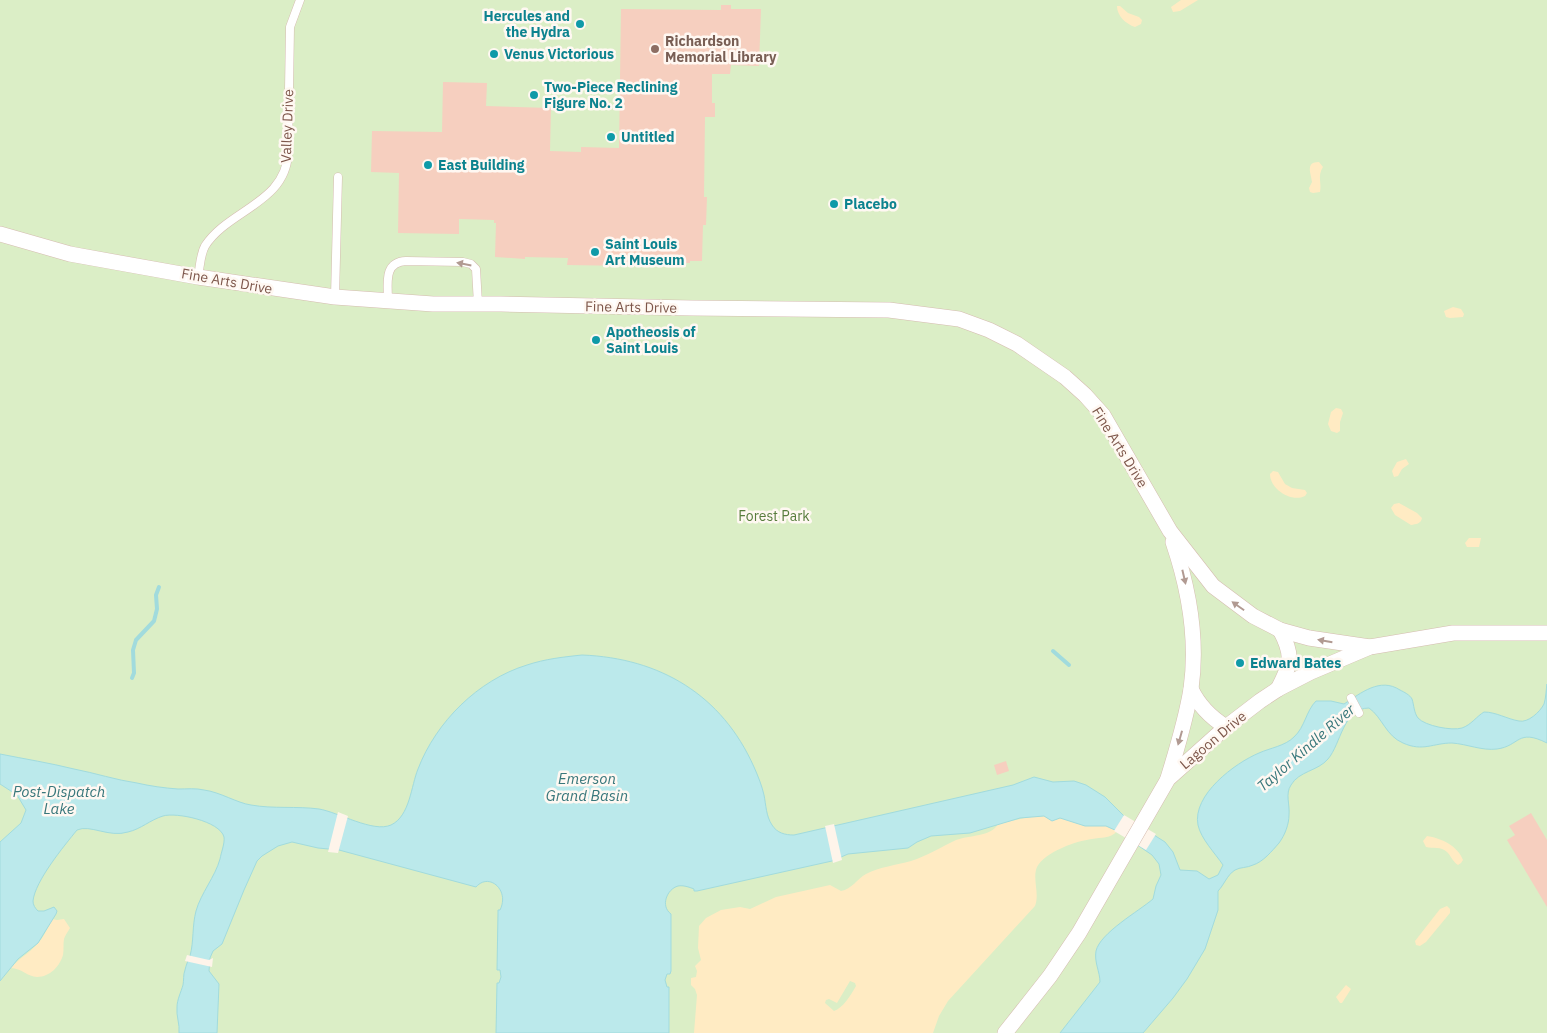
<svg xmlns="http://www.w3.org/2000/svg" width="1547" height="1033" font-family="'IBM Plex Sans',sans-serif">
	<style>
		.green { fill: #dbeec6 }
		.sand { fill: #ffebc3; fill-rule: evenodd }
		.water { fill: #bbe9eb; stroke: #a1dbdd }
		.pier { fill: #fef4ea }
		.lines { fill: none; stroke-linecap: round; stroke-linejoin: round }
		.stream { stroke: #a1dbdd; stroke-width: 4 }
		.building { fill: #f6cfbf }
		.lane-casing { stroke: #d5bcb0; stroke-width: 9 }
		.street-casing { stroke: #d5bcb0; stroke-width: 16 }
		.lane { stroke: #fff; stroke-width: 8 }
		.street { stroke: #fff; stroke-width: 15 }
		.oneway { fill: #b19a92 }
		.culture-dot { fill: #0f9aa8; stroke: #fff8f2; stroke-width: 2 }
		.education-dot { fill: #8d6e63; stroke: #fff8f2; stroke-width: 2 }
		.labels { text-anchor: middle; stroke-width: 5; stroke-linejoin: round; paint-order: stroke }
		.culture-label { font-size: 14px; font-weight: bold; fill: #0d838f; stroke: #fff8f2; text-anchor: start }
		.education-label { font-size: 14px; font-weight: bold; fill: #785e54; stroke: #fff8f2; text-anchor: start }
		.street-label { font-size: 14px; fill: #7d564a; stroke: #fff8f2 }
		.park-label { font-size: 14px; fill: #587d3d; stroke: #fff8f2 }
		.water-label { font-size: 15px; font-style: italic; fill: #38777b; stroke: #fff8f2 }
	</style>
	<rect width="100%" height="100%" fill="#fef4ea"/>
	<rect class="green" x="0" y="0" width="1547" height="1033"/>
	<g class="sand">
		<path d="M 1181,0 L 1198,0 L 1180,11 L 1173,12 L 1171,7 Z"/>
		<path d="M 1117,6 L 1120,6 L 1128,13 L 1139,17 L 1142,20 L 1141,24 L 1135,27 C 1126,24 1117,16 1117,6 Z"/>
		<path d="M 1319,162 L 1323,167 C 1317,176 1322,183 1320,192 L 1313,193 L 1310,192 L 1309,188 L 1312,182 C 1311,173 1305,162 1319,162 Z"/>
		<path d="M 1453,307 L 1461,309 L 1464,314 L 1463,317 L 1450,318 L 1446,317 L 1444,311 Z"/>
		<path d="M 1336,408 L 1341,409 L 1343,413 L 1340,422 L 1340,431 L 1337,433 L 1331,431 L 1328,424 L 1331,412 Z"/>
		<path d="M 1406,459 L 1409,464 L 1402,469 L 1398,476 L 1394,477 L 1392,471 L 1397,462 Z"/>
		<path d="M 1273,471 L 1278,472 L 1285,484 L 1292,488 L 1305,490 L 1307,493 L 1305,496 C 1291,503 1270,489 1270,474 Z"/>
		<path d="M 1399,503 L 1417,513 L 1422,518 C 1421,524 1416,524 1411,525 L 1395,515 L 1391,508 L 1394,504 Z"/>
		<path d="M 1469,538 L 1481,538 L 1479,547 L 1467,547 L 1465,543 Z"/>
		<path d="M 1033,816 L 1044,816 L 1052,821 L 1060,818 L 1085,826 L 1106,826 L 1117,831 C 1111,839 1101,837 1092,839 C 1076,841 1045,852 1037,867 C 1032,879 1040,893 1035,906 L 948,1001 L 939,1016 L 933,1033 L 694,1033 L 697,995 L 695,989 L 691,985 L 691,978 L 696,977 L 697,971 L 695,966 L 701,960 L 698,948 L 699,926 L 706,918 L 721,910 L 740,907 L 750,909 L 776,897 L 830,885 L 841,891 C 852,889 857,879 866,874 C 880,867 896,865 911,861 C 927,856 941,847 956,840 C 969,835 991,837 998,824 ZM 850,981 L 855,983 L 856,986 C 851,995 843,1008 834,1011 L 825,1003 L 826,1000 L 829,999 L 837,1003 Z"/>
		<path d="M 1427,836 C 1441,838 1458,846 1463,860 L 1461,863 L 1458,865 C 1453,862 1451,856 1447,852 C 1441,846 1433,849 1426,847 L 1423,841 Z"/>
		<path d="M 1447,906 L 1450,909 L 1450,913 L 1426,942 L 1420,946 L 1416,945 L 1415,941 L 1440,909 Z"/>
		<path d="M 52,919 L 57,920 L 64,919 L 70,928 C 68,932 65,935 64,939 C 63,944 64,950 63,955 C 60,966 50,977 37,977 C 28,977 21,968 11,968 C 19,958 30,953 38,943 C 45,936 47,927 52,919 Z"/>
		<path d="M 1346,985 L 1351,989 L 1342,1003 L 1340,1003 L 1336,997 Z"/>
	</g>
	<path class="water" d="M 582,655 C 660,658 722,695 754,767 C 758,776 762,786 764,795 C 766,805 766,816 772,825 C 777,833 785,835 794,835 L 1013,785 L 1034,777 L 1053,782 L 1074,781 L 1086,785 L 1105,797 L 1124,816 L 1165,842 L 1173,852 L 1180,870 L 1197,871 L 1209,879 L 1218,875 L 1223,865 C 1215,853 1201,839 1198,825 C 1192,795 1235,763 1259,753 C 1270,748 1285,746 1294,737 C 1305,727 1306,711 1316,701 L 1331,701 L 1344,704 C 1361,693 1380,677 1400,690 C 1404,692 1410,695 1412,699 C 1414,705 1414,713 1418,718 C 1425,726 1452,731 1462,728 C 1471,725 1477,716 1484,712 C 1496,712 1507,719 1519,721 C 1528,723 1540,712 1544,704 C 1546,698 1546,690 1547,684 L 1547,743 C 1517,728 1520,746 1497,749 C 1482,751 1467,744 1452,743 C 1433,743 1423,752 1403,743 C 1386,736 1382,717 1369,708 C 1343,708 1341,744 1328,759 C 1318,771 1299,771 1291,785 C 1285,794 1290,804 1289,815 C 1289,824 1285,835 1279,843 C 1272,851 1263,862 1253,865 C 1247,868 1240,867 1235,870 C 1227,875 1224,885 1218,891 L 1218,910 L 1205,949 L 1187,979 L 1173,998 L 1143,1033 L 1060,1033 L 1100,982 C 1100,972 1094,962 1096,951 C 1100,933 1139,911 1153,899 L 1156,886 L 1161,875 L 1159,864 L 1152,855 L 1117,831 L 1106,826 L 1085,826 L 1060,818 L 1052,821 L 1044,816 L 1020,818 L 970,833 L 931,836 L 917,842 L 908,848 L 848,854 L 832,861 L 697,891 L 694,891 L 694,889 C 689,887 683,885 678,886 C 667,889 660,906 671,914 L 671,971 L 670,974 L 667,974 L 665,980 L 667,987 L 669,987 L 669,1033 L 496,1033 L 497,983 L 499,983 L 501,977 L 500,970 L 497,970 L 498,913 L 498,910 L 500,910 C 510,890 489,872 476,887 L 339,850 L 318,848 L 292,842 L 278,846 L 262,856 L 257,861 L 244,890 L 222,944 L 213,951 L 210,958 L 209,971 L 219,984 L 217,1033 L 179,1033 C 180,1024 176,1016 177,1007 C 177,1000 181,992 183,985 C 184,980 183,975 185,970 C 186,965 188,961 190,956 C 194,941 192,926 196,911 C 201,893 215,877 220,859 C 221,853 225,843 224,837 C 220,821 176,812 163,816 C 150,820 141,829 128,832 C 109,838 90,824 77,830 C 64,846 35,881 33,901 C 33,905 35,908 38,911 L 44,911 L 54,907 L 57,911 L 56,914 L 38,943 L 18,959 L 0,981 L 0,842 L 21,823 L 26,810 L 17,795 L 0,784 L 0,754 C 25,759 50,763 74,769 C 95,773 116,780 137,783 C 150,786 164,788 178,789 C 187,789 196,788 204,790 C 220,792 237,803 251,805 C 273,809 297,806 319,809 C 338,812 373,833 391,825 C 410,816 411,786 418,769 C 436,722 478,680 527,665 C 545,659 563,657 582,655 Z"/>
	<g class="pier">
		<path d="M 338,812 L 348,816 L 338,853 L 328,852 Z"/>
		<path d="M 1124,815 L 1156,834 L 1146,850 L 1114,831 Z"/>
		<path d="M 834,824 L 842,860 L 833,863 L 825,826 Z"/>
		<path d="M 187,955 L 209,960 L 213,958 L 212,967 L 185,961 Z"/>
	</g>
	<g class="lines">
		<g class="stream">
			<path d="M 1053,651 L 1069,665"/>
			<path d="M 132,678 L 134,673 L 133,650 L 136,640 L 154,621 L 157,609 L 156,595 L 159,587"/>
		</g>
	</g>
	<g class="building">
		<path d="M 721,5 L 731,5 L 731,9 L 761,9 L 759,66 L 731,65 L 730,74 L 712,74 L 712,103 L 715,103 L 715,117 L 705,117 L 704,197 L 707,197 L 706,225 L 703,225 L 702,261 L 690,261 L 690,263 L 672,263 L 672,261 L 628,260 L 628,266 L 567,265 L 568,258 L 525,257 L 525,259 L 495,257 L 496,223 L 494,223 L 494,220 L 459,219 L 459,234 L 398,233 L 399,173 L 371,172 L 372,131 L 442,132 L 443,82 L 487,83 L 486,106 L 551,108 L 550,151 L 581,152 L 581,147 L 619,148 L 621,9 L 721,10 Z"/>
		<path d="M 1006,761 L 1009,771 L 997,775 L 994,765 Z"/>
		<path d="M 1531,813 L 1547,840 L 1547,907 L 1507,840 L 1515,835 L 1509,826 Z"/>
	</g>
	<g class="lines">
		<defs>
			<g id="lane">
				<path d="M 198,277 C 200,267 200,255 205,246 C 228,210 286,203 288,153 L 290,27 L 300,0"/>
				<path d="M 335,297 L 338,177"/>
				<path d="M 388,301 C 388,284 383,262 406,261 L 463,262 L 471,264 L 476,269 L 478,304"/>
				<path d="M 1351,698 L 1359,713"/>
			</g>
			<g id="street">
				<path d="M 0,234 L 70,254 L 198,277 L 335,297 L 433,304 L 501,304 L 692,308 L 889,310 L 959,319 L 989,330 L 1017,344 L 1065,377 L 1085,395 L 1103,415 L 1170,531 L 1213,586 L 1253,616 L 1280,630 L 1309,638 L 1370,647"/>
				<path d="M 1191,689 C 1199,706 1210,717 1226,727"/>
				<path d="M 1278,689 C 1291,664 1294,656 1280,630"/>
				<path d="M 1168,778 C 1177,749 1186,719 1191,689 C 1198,639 1189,589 1173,542"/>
				<path d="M 1005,1033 L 1050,976 L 1079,933 L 1168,779 L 1226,727 L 1260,701 L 1278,689 L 1311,672 L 1370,647 L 1453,633 L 1547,633"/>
			</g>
		</defs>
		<use href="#lane" class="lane-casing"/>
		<use href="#street" class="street-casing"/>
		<use href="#lane" class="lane"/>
		<use href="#street" class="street"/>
	</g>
	<defs><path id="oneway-solid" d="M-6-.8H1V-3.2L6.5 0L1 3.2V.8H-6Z" transform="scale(1.25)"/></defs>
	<g class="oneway">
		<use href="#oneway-solid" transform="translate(464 264) rotate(-169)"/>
		<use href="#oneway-solid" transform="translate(1184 577) rotate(77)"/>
		<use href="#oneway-solid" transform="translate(1238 606) rotate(-145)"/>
		<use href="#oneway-solid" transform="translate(1325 641) rotate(-170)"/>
		<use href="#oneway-solid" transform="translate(1180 738) rotate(106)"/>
	</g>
	<g class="culture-dot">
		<circle cx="580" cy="24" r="5"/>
		<circle cx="494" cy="54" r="5"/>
		<circle cx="534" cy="95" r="5"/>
		<circle cx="611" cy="137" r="5"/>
		<circle cx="428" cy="165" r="5"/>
		<circle cx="834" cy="204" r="5"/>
		<circle cx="595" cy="252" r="5"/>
		<circle cx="596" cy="340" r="5"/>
		<circle cx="1240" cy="663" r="5"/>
	</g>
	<circle class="education-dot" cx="655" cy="49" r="5"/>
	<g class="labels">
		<g class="culture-label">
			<text x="570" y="21" text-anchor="end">Hercules and<tspan x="570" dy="16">the Hydra</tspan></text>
			<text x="504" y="59">Venus Victorious</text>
			<text x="544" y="92">Two-Piece Reclining<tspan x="544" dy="16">Figure No. 2</tspan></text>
			<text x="621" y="142">Untitled</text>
			<text x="438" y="170">East Building</text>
			<text x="844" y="209">Placebo</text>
			<text x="605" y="249">Saint Louis<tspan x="605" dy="16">Art Museum</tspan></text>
			<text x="606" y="337">Apotheosis of<tspan x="606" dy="16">Saint Louis</tspan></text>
			<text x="1250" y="668">Edward Bates</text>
		</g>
		<g class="education-label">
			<text x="665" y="46">Richardson<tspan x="665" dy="16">Memorial Library</tspan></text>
		</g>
		<g class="street-label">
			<text transform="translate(287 126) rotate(-88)" y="5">Valley Drive</text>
			<text transform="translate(227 281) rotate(10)" y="5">Fine Arts Drive</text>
			<text transform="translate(631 307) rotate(1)" y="5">Fine Arts Drive</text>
			<text transform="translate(1120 447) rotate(58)" y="5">Fine Arts Drive</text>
			<text transform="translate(1213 740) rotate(-40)" y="5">Lagoon Drive</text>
		</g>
		<g class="park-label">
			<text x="774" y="521">Forest Park</text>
		</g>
		<g class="water-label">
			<text transform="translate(1306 748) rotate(-41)" y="5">Taylor Kindle River</text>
			<text x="587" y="784">Emerson<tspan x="587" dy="17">Grand Basin</tspan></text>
			<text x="59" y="797">Post-Dispatch<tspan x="59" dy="17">Lake</tspan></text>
		</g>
	</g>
</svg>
